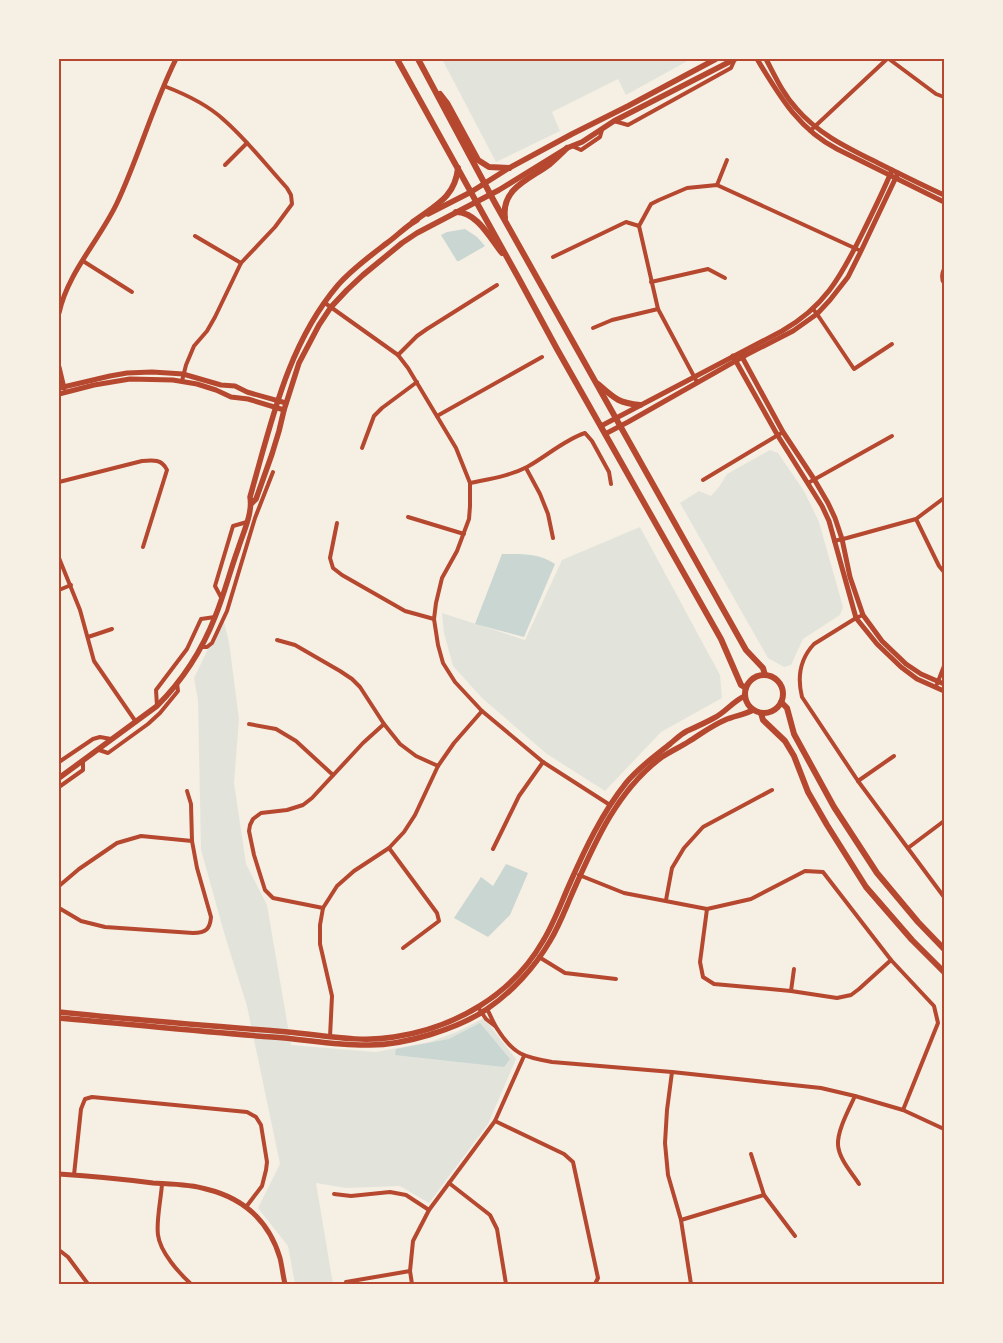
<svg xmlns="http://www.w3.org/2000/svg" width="1003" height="1343" font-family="'Exo 2',sans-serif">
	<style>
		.green { fill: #e2e4dc }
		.water { fill: #c9d6d2 }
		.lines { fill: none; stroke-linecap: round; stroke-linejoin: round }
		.minor { stroke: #b5482f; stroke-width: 4 }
		.tertiary { stroke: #b5482f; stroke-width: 5 }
		.secondary { stroke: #b5482f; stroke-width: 5.5 }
		.primary { stroke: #b5482f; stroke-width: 6 }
		.neatline { fill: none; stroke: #b5482f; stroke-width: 2 }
	</style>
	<rect width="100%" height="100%" fill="#f6efe4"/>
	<g class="green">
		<path d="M 442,59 L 691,59 L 626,95 L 618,79 L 552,112 L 560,131 L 496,162 Z"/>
		<path d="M 770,450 L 778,453 L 804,491 L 819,522 L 843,607 L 840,615 L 803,639 L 791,665 L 784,667 L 768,658 L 680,503 L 699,491 L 711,496 L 719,487 L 727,474 Z"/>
		<path d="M 640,527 L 720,675 L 722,698 L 661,732 L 605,791 L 547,754 L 482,698 L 453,666 L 444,633 L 442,613 L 525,640 L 562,560 Z"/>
		<path d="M 223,618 L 229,642 L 239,719 L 234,783 L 246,864 L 267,905 L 291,1045 L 376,1052 L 430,1042 L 459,1031 L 484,1018 L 516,1059 L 488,1124 L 429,1203 L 400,1186 L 346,1188 L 316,1183 L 333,1284 L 295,1284 L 288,1246 L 258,1208 L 280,1164 L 247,1006 L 225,936 L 201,850 L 198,700 L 194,678 Z"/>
	</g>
	<g class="water">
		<path d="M 465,229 L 477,237 L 485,246 L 459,261 L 457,261 L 441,235 L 447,232 Z"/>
		<path d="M 502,554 C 521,554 539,553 555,564 L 524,637 L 475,624 Z"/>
		<path d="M 506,864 L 528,873 L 510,915 L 488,937 L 454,918 L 481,877 L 493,886 Z"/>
		<path d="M 480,1023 L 510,1059 L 504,1067 L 395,1055 L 396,1049 L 449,1039 Z"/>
	</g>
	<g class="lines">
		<g class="minor">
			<path d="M 889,59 L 936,94 L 944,97"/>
			<path d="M 164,86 C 185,94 207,104 224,120 C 247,140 266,165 287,188 L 291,195 L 292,204 L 275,227 L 241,263 L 215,317 L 207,331 L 194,346 L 186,365 L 182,381"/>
			<path d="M 614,121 L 628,125 L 731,68 L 735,59"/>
			<path d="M 810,131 L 887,59"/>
			<path d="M 572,146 L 581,150 L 600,137 L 602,130"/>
			<path d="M 225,165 L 247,143"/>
			<path d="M 717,185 L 727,160"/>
			<path d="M 195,236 L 241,263"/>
			<path d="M 553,257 L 626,222 L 639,226"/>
			<path d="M 83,261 L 132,292"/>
			<path d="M 944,269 C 942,273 941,279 944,283"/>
			<path d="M 651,282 L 708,269 L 725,278"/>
			<path d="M 325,303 L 398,355 L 408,368 L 456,448 L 470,483 L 470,506 L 469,519 L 457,551 L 442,578 L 436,603 L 434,619 L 438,645 L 443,663 L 455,682 L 482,711 L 543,762 L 610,805"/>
			<path d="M 813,309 L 817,314 L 854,369 L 892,344"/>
			<path d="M 593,328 L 612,320 L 658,309"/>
			<path d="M 398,355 L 417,336 L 427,329 L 497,285"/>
			<path d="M 697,382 L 658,309 L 639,226 L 651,204 L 659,200 L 687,188 L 717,185 L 861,251"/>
			<path d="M 437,416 L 542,357"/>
			<path d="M 362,448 L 374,416 L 382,408 L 417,382"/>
			<path d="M 526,468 L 540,494 L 548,514 L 553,538"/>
			<path d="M 703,480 L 783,432"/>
			<path d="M 59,482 L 142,461 C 153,460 162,459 167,470 L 143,547"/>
			<path d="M 470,483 C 489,479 510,476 527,467 C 547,456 564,440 585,433 L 592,441 L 609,472 L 611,484"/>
			<path d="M 808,483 L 892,436"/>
			<path d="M 408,517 L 464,534"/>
			<path d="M 916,519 L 939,566 L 944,572"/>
			<path d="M 337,523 L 330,558 L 333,568 L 342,575 L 405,611 L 434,619"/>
			<path d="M 834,541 L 847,538 L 916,519 L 944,498"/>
			<path d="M 59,558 L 80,610 L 94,661 L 136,722"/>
			<path d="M 59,590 L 71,585"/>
			<path d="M 222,599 L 215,586 L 233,526 L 247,522"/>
			<path d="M 863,615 L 856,618 L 814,644 C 800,659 797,677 802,697 L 858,781 L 944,897"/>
			<path d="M 88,637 L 112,629"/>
			<path d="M 277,640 L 295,645 L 340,671 L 352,679 L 360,687 L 384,724"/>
			<path d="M 202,647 L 207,647 L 212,643 L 227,611 L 255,518 L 273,472"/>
			<path d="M 937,684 L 944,666"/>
			<path d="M 157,706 L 156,690 L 187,649 L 201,619 L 215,617"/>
			<path d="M 249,724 L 276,729 L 296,741 L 333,775"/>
			<path d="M 99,750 L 108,753 L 148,724 L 160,713 L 178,691 L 177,683"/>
			<path d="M 59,762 L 93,739 L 100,737 L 111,739"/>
			<path d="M 858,781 L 894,756"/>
			<path d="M 59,787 L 83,770 L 83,760"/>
			<path d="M 187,791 L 191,804 L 192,841"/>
			<path d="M 389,848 L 437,913 L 439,921 L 403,948"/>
			<path d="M 908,848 L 944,821"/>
			<path d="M 493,849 L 519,796 L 543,762"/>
			<path d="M 579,875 L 624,893 L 707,909 L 751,899 L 805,871 L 823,872 L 891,960 L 934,1006 L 938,1023 L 903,1110"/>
			<path d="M 59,886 L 79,869 L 117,843 L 141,836 L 192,841 L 197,868 L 211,917 C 210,929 206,933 193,933 L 105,927 L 81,921 L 59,908"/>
			<path d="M 666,900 L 672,868 L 684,848 L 703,827 L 772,790"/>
			<path d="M 323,908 L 273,898 L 265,890 L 254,855 L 249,831 L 250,825 L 253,819 L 261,813 L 287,810 L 303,805 L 312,798 L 363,743 L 384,724 L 400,744 L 416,756 L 438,766"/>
			<path d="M 707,909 L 700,962 L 703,977 L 714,984 L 791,991 L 837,998 L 851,995 L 859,989 L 891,960"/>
			<path d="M 539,957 L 565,973 L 616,979"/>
			<path d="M 791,991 L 794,969"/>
			<path d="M 478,1007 L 486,1019 L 495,1026"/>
			<path d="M 487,1009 C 491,1016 493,1023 498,1030 C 514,1055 524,1057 552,1062 L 672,1072 L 821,1088 L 855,1096 L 903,1110 L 944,1129"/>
			<path d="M 330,1037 L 332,996 L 320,944 L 320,925 L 323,908 L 337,886 L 354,871 L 389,848 L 404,832 L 415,815 L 438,766 L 454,743 L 482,711"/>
			<path d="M 672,1072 L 667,1110 L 665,1143 L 668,1175 L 681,1220 L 691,1284"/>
			<path d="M 855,1096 C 849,1109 837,1131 838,1145 C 839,1159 852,1173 859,1184"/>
			<path d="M 495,1121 L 564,1154 L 573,1162 L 598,1278 L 595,1284"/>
			<path d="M 751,1154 L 764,1195 L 795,1236"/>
			<path d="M 74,1175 L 81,1109 L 85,1099 L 92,1097 L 247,1112 L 256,1117 L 261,1125 L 267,1162 L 266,1170 L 262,1186 L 246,1207"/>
			<path d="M 449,1183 L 490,1215 L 497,1229 L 506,1284"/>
			<path d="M 162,1184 C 161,1199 156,1221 158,1235 C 160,1252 179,1273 191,1284"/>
			<path d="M 334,1194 L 351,1196 L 390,1192 L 406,1195 L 429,1210"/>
			<path d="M 681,1220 L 764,1195"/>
			<path d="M 59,1250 L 68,1257 L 88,1284"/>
			<path d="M 346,1282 L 410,1271"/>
			<path d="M 412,1284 L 410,1271 L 413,1241 L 429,1210 L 495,1121 L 524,1056"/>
		</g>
		<g class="tertiary">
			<path d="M 757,59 C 779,95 798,129 837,149 L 944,202"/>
			<path d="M 766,59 C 775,76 783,94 796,108 C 818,134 848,148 878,163 C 900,174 922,185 944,195"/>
			<path d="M 59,313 C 68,272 99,241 117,203 C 139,156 153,105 176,59"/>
			<path d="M 741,355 L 783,432 L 814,479 L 828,503 L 835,518 L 842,539 L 850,577 L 863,615 L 882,641 L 906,664 L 921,674 L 944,684"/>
			<path d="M 733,356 L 778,436 L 822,506 L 829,521 L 856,618 L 877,644 L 901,667 L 917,679 L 944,691"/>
			<path d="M 59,367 L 64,388"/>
			<path d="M 59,388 L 110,376 L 127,373 L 152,372 L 168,373 L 183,374 L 221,385 L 235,386 L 247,392 L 286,403"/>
			<path d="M 59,394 L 94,385 L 130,379 L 173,380 L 197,384 L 216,390 L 231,397 L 248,399 L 284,410"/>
			<path d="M 601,426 L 782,331 C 824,307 840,278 861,236 C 872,214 883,192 892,170"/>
			<path d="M 605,434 L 628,422 L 746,355 L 793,331 L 817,314 L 830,300 L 848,277 L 861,251 L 898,173"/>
			<path d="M 59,1174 C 90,1176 122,1179 153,1183 C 170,1184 190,1184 206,1189 C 243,1198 269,1221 280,1258 C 282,1266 283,1276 285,1284"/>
		</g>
		<g class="secondary">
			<path d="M 428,214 L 471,192 L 509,168 L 572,134 L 628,106 L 716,59"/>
			<path d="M 251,504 L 256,499 L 272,454 L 279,431 L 284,410 L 299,363 L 319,325 L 331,307 L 347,290 L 363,275 L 402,243 L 417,233 L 499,190 L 567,148 L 582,142 L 614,121 L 735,59"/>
			<path d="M 59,778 L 157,706 C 182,681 202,650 215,617 C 224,595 230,571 238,549 C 243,533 253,513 250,497 C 271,424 287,345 338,285 C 352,269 370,256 387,243 C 397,236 406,226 417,220"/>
			<path d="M 59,1012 C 135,1020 211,1026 288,1032 C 323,1035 359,1043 394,1037 C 455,1028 512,995 543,941 C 554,923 561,903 570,883 C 585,849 602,813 626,783 C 639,767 655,756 670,744 C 676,739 681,734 687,731 C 696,727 705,723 714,718 C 726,712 733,701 745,696"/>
			<path d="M 59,1018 C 130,1024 201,1032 272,1037 C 304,1039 338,1046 370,1045 C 404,1045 458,1029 487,1009 C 512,992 535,967 550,941 C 559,926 565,910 572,894 C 594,844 617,790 662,757 C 671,751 680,747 688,742 C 701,734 711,726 725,720 C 734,716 744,715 753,710"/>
		</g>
		<g class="primary">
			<path d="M 397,59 L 518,277 L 557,349 L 721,639 L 741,685 L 746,688"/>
			<path d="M 418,59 L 495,203 L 746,650 L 763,668 L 765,675"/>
			<path d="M 440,94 L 447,103 L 478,160 L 489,167 L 509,168"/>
			<path d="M 456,212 C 477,212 490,238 502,253"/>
			<path d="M 505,218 C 501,188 530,179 550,164 C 556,159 562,153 567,148"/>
			<path d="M 413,222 C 434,206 455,198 458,168"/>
			<path d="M 598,384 C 614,398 618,403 640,405"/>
			<circle cx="764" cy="694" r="19"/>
			<path d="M 781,702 L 787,708 L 794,734 L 834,807 L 877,873 L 918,922 L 944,949"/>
			<path d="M 761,713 L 763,720 L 785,741 L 794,756 L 808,792 L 827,825 L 866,887 L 912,940 L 944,972"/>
		</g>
	</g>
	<rect width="1003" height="1343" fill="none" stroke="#f6efe4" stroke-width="120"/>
	<rect x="60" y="60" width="883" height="1223" class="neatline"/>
</svg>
